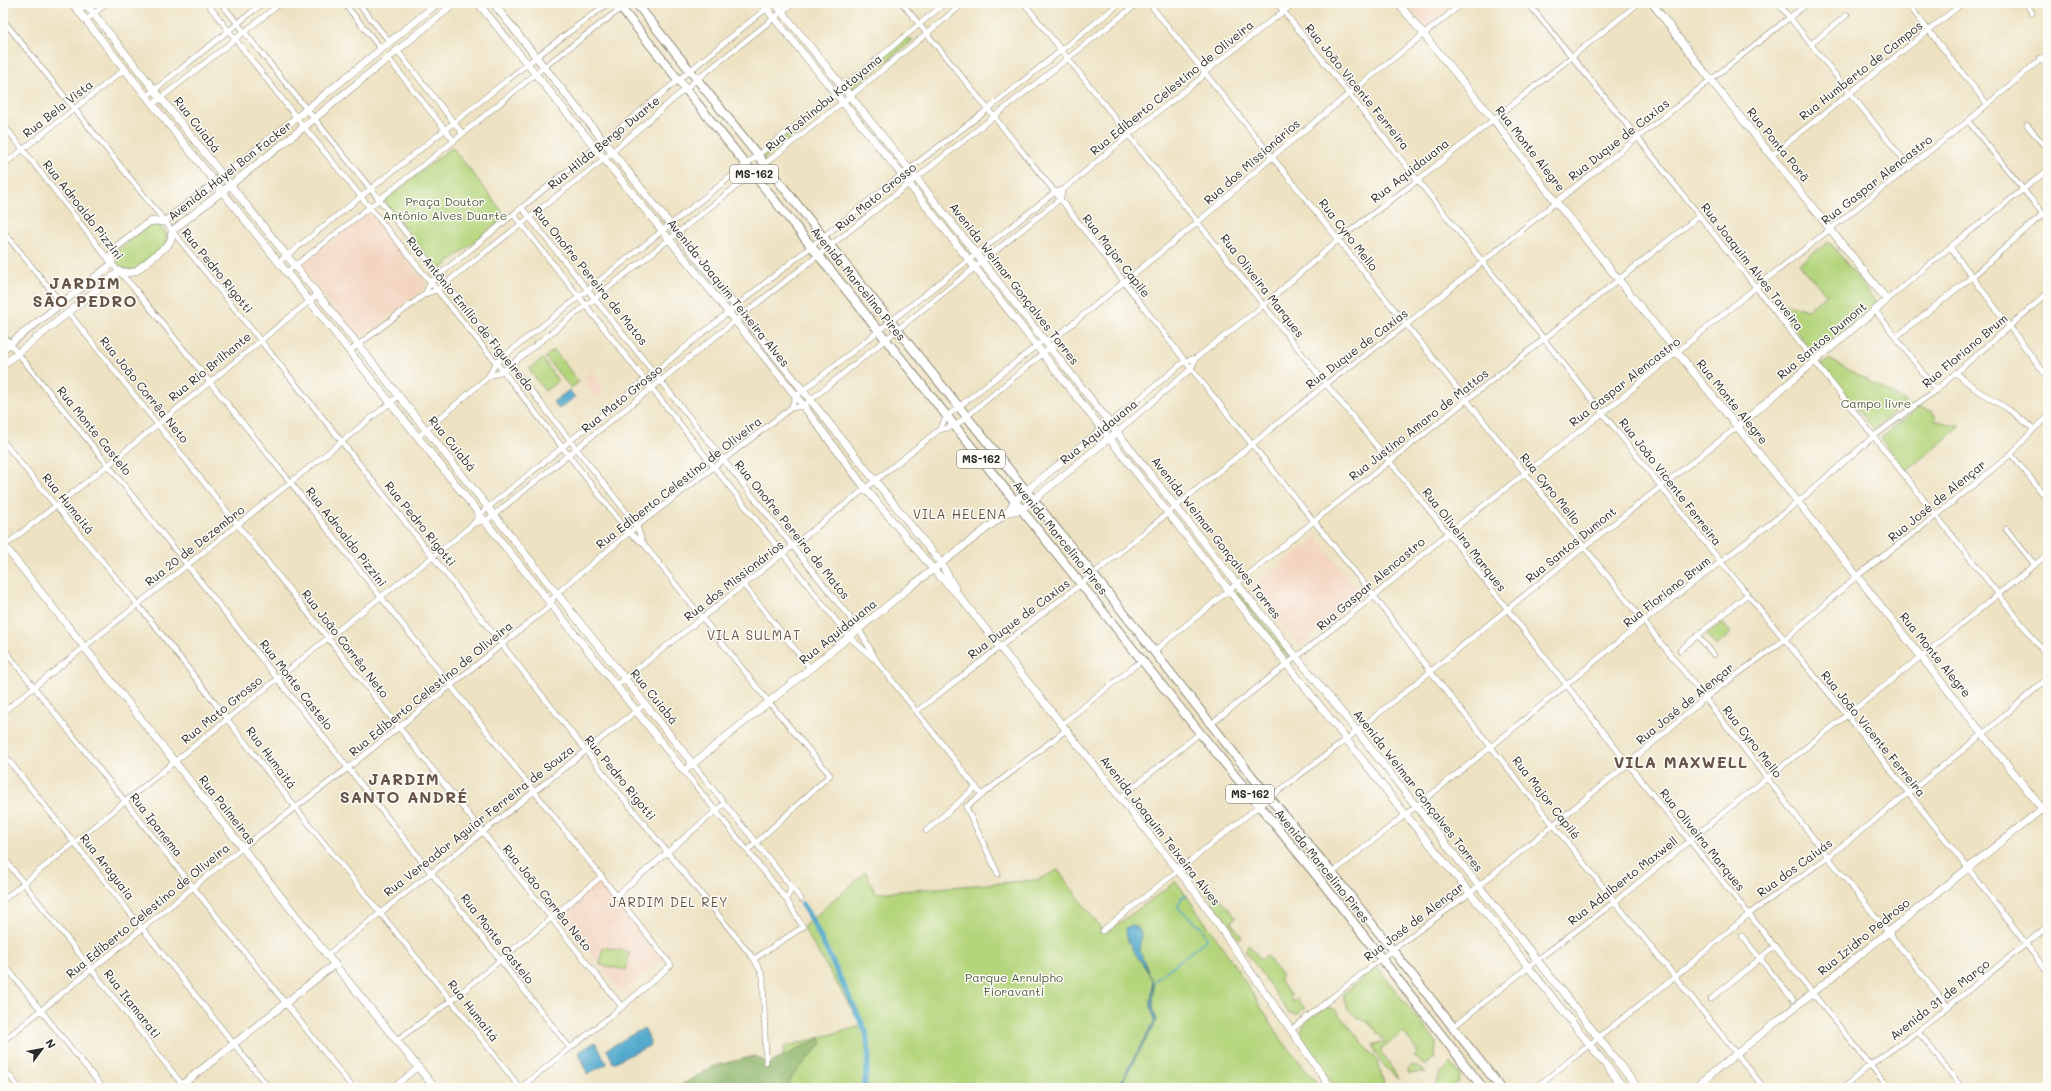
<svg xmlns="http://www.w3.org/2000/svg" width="2051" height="1091" font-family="Mali,sans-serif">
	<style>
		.built { fill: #f3d4bf }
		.green { fill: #b5d57d; stroke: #708054 }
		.forest { fill: #90b66c; stroke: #5e704c }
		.water { fill: #4fa8cc; stroke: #3d6a7c }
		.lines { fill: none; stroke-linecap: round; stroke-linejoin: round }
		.stream { stroke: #4fa8cc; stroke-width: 1.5 }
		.canal { stroke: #4fa8cc; stroke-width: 5.5 }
		.street-casing { stroke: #8c8676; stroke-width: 6 }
		.secondary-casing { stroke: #8c8676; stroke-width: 8 }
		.primary-casing { stroke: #8c8676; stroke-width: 10 }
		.street { stroke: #fff; stroke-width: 5 }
		.secondary { stroke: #fff; stroke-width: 7 }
		.primary { stroke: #fff; stroke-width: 8 }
		.labels { text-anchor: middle; stroke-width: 3; stroke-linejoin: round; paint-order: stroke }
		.shield { fill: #fdfcf7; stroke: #6a6a68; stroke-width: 1 }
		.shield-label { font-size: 11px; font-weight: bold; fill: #2b2b2b }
		.street-label { font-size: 12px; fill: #2b2b2b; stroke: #fdfcf7 }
		.park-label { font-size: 12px; fill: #545e44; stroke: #fdfcf7 }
		.neighbourhood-label { font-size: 13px; letter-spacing: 1px; fill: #685549; stroke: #fdfcf7 }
		.district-label { font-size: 16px; font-weight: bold; letter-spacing: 1px; fill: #685549; stroke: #fdfcf7 }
	</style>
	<rect width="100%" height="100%" fill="#fdfcf7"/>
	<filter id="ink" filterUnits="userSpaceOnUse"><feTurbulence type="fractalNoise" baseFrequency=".025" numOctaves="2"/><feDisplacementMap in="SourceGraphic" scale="8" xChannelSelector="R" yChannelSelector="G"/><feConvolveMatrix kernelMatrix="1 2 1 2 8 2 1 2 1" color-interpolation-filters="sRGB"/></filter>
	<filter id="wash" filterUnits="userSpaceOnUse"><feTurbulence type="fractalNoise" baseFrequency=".012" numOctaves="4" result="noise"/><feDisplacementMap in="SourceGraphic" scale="16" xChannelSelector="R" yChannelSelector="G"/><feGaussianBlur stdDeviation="0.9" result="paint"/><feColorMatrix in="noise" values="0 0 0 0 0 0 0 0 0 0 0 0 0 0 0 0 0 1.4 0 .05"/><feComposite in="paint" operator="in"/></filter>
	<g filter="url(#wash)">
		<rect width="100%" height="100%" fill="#ede2c2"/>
		<g class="built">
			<path d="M 1406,3 L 1447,3 L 1451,9 L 1427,29 Z"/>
			<path d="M 369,212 L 427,286 L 359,339 L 301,265 Z"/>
			<path d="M 593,370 L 605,392 L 597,401 L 584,378 Z"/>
			<path d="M 1317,537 L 1362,597 L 1299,645 L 1254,586 Z"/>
			<path d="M 601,879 L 665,958 L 621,992 L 559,913 Z"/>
		</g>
		<g class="green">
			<path d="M 906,37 L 913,40 L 853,88 L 850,84 Z"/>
			<path d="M 814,113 L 818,117 L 764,159 L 760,154 Z"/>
			<path d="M 452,147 L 506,216 L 438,271 L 384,201 Z"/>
			<path d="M 155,225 L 161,227 L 167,234 L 166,245 L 134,270 L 121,269 L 115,260 L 116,251 L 148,226 Z"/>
			<path d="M 1829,241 L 1877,303 L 1815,355 L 1771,299 L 1807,310 L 1827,295 L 1799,264 Z"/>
			<path d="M 554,350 L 579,382 L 571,388 L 545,357 Z"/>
			<path d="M 543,359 L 558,381 L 545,391 L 529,369 Z"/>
			<path d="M 1829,359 L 1906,402 L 1874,429 L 1820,364 Z"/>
			<path d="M 1918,408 L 1932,411 L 1936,417 L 1934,420 L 1960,427 L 1906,471 L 1881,438 Z"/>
			<path d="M 1237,591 L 1289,654 L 1289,656 L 1286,656 L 1235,593 Z"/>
			<path d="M 1722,622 L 1731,633 L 1716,646 L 1707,635 Z"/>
			<path d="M 1058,870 L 1105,934 L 1176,881 L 1224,949 L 1281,1039 L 1321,1088 L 779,1088 L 784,1047 L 862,1026 L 803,927 L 866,872 L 875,893 L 1037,880 Z"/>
			<path d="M 1213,889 L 1236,918 L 1231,922 L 1242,937 L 1240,939 L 1238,939 L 1207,894 Z"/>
			<path d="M 1249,945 L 1261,960 L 1266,955 L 1282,976 L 1279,979 L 1289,993 L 1292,994 L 1289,996 L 1293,1002 L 1297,999 L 1305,1008 L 1298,1014 L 1289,1013 L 1245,950 Z"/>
			<path d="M 603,947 L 630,952 L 626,970 L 600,965 Z"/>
			<path d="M 1377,967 L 1436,1042 L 1435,1057 L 1424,1066 L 1414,1055 L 1418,1052 L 1403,1032 L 1380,1050 L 1399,1079 C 1391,1074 1371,1054 1374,1044 L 1385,1043 L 1384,1040 L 1381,1040 L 1382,1037 L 1377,1033 L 1377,1031 L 1372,1027 L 1369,1022 C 1356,1019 1342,1008 1344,993 Z"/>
			<path d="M 1327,1007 L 1335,1009 L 1378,1062 L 1385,1088 L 1336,1088 L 1301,1037 C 1300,1022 1317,1014 1327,1007 Z"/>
			<path d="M 1451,1063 L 1460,1075 L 1459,1082 L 1452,1088 L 1435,1088 L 1440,1074 Z"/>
			<path d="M 1413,1065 L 1426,1072 L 1409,1074 L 1407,1069 Z"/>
		</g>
		<path class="forest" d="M 820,1038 L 822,1043 L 792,1077 L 787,1088 L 676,1088 L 714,1066 L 755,1056 L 769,1064 Z"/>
		<g class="water">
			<path d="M 569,390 L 575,397 L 559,409 L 553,402 Z"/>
			<path d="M 1132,925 L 1136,926 L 1141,932 L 1140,951 L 1142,957 L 1154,985 L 1153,1007 L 1157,1020 L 1121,1084 L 1117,1088 L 1155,1020 C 1154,1016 1152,1012 1151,1008 C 1150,999 1154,988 1152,980 C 1146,964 1121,942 1127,927 Z"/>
			<path d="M 644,1028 L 650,1041 L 649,1046 L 613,1063 L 607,1049 Z"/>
			<path d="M 595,1042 L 607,1064 L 587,1074 L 579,1052 Z"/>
		</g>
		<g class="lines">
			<path class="stream" d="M 1153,982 L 1207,939 L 1202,928 L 1178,908 L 1181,898 L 1186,895"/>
			<path class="canal" d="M 802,904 L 814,924 L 866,1032 L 869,1055 L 864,1088"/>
		</g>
	</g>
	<g filter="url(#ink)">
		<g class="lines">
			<defs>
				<g id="street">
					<path d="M 207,3 L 296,117 L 503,371 L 629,533 L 643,543 L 768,701 L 830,775 L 748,850"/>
					<path d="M 221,3 C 361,176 500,350 637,526 L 642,542"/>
					<path d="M 344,3 L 381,49"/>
					<path d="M 358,3 L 390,42"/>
					<path d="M 902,3 L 1055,192 L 1185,361 L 1374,596 L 1431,672 L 1764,1088"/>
					<path d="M 1024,3 L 1326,384 L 1448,533 L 1628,764 L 1889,1088"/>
					<path d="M 1149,3 L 1705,698 L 1828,857 L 1948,1007"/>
					<path d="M 1277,3 L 1721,562 L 1846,714 L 1968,868 L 2048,973"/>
					<path d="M 1528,3 L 1638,138 L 2048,657"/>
					<path d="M 1778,3 L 1910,168"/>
					<path d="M 1907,3 L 1987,104"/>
					<path d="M 2026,3 L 2032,13"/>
					<path d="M 1868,5 L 1871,3"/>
					<path d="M 79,11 L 90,3"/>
					<path d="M 3,20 L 342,442 L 616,789 L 754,959 L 763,976 L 766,1062"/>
					<path d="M 86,20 L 107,3"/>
					<path d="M 1811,44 L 1847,15"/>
					<path d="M 397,50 L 462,133"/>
					<path d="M 388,58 L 454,141"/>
					<path d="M 2040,58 L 2048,67"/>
					<path d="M 147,96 L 263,3"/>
					<path d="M 153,104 L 281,3"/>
					<path d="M 1968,121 L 2048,220"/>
					<path d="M 3,124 L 112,264 L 135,289 L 291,483 L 671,965 L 622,1007 L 520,1088 C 450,997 376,909 304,818 C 248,748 195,675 138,605 C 94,550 47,497 3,441"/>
					<path d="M 2027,125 L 2048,150"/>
					<path d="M 1772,155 L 1963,3"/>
					<path d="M 3,165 L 125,69"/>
					<path d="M 522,208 L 859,629 L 876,660 L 982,795"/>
					<path d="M 514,215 L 849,637 L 873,658"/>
					<path d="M 3,231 L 62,304"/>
					<path d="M 1950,247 L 2048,378"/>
					<path d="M 279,262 L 536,57 L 608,3"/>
					<path d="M 287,272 L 450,144 L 544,67 L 628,3"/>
					<path d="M 425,294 L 431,282 L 439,275 L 773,3"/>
					<path d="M 1887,300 L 1950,247 L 2048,170"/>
					<path d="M 1875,310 L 1936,390"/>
					<path d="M 68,312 L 622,1007"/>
					<path d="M 3,335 L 108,465 L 570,1048"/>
					<path d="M 1896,337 L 1973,276 L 2043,214"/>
					<path d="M 350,351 L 425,294 L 437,290 L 604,159 L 685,89 L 793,3"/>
					<path d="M 1956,373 L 1978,391 L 2008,409 L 2034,429"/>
					<path d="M 488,377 L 496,363 L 503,357 L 835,94 L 945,3"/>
					<path d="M 791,408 L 803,406 L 1060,199 L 1063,190"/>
					<path d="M 1110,423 L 1185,361 L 1196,358 L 1264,305 L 1339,239 L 1418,180 L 1639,3"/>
					<path d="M 939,430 L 955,426 L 1051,347 L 1056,337 L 1198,222 L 1272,157 L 1350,93 L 1463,3"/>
					<path d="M 1118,431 L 1191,369 L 1196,358"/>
					<path d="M 419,436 L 488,377 L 503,371 L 848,98 L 964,3"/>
					<path d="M 2011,454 L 2048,500"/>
					<path d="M 474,523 L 486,521 L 495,514 L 735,321 L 1138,3"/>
					<path d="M 2006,529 L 2035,565"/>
					<path d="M 3,547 L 108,465 L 318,294"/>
					<path d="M 743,584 L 810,668"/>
					<path d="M 1698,636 L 1714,655"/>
					<path d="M 3,648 L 353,1088"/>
					<path d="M 1680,650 L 1748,594"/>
					<path d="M 1153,652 L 1313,522 L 1699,216"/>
					<path d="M 616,686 L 939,430 L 947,416 L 1044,340 L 1056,337"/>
					<path d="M 917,711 L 1081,584 L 1326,384 L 1406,325 L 1556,202 L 1808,3"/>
					<path d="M 3,712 L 400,395"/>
					<path d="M 1062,724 L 1142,660"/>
					<path d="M 1211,724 L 1374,596 L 1448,533 L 1603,413 L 1755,288 L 1968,121 L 2048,53"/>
					<path d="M 3,753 L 269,1088"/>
					<path d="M 693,764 L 801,899"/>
					<path d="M 684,771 L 786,899 L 803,927 L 754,959"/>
					<path d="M 1121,797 L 1200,733"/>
					<path d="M 926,831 L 976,787"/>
					<path d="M 3,857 L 185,1088"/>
					<path d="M 1332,873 L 1492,746 L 1644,621 L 1798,502 L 1874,436 L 1936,390 L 2048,293"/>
					<path d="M 998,874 L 966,807 L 1066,730"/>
					<path d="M 617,895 L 724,804"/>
					<path d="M 786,899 L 790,892 L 790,886"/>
					<path d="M 3,900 L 328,638 L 458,537 L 474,523 L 480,514 L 736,306 L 909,169 L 987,110 L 1120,3"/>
					<path d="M 1102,931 L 1259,806 L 1347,739 L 1584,547 L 1737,427"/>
					<path d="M 1742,936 L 1793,1000"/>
					<path d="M 327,955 L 645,704"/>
					<path d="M 3,963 L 103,1088"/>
					<path d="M 1711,999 L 1775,946"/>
					<path d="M 1453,1027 L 1537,960 L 1616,901 L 1733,805 L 1922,656 L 2048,554"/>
					<path d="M 1291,1030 L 1392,950 L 1470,893 L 1628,764 L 1705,698 L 1784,640 L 1857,576 L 1937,515 L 2011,454 L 2034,429 L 2048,417"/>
					<path d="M 1918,1031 L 1962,1088"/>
					<path d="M 397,1040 L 452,1000 L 602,876"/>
					<path d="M 3,1041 L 243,847 L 348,768 L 551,605 L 553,598 L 556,594 L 637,526 L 791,408 L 796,396 L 1055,192 L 1063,190 L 1130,134 L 1201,78 L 1204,73 L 1294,3"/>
					<path d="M 3,1067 L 19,1088"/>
					<path d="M 393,1088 L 418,1067"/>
					<path d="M 1535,1088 L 1675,977 L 1749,914 L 1828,857 L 1984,733 L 2048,678"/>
					<path d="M 1843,1088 L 1870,1065 L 1918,1031 L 2048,926"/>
				</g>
				<g id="secondary">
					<path d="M 72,3 L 684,771 L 909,588 L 1008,512 L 1015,501 L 1021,495 L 1110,423"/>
					<path d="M 85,3 L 693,764"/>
					<path d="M 478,3 L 796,396 L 865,488 L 933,569 L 960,597 L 1197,894 L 1331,1088"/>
					<path d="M 493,3 L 941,563 L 956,590"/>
					<path d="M 762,3 L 902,175 L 1405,814 L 1470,893 L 1624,1088"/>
					<path d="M 775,3 L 909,169 L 1237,584 L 1357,731 L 1638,1088"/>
					<path d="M 1398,3 L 1493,119 L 1556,202 L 1798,502 L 2048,816"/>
					<path d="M 1652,3 L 1710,79 L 1887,300 L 1737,427"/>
					<path d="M 3,349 L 112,264 L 112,253 L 116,247 L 149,222 L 155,221 L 164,222 L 223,177 L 438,3"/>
					<path d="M 3,365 L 120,271 L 129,273 L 136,271 L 167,246 L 171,240 L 172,231 L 304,127 L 455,3"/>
					<path d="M 1008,512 L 1021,510 L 1113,435"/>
					<path d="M 3,544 L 327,955 L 435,1088"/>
					<path d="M 178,1088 L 335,964"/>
					<path d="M 1694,1088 L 2048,804"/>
				</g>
				<g id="primary">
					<path d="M 617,3 L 1200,733 L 1321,881 L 1483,1088"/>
					<path d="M 636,3 L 1115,602 L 1251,775 L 1332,873 L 1501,1088"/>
				</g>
			</defs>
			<use href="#street" class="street-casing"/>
			<use href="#secondary" class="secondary-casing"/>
			<use href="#primary" class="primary-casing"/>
			<use href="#street" class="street"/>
			<use href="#secondary" class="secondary"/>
			<use href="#primary" class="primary"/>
		</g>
	</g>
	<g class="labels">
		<g class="shield">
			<rect x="730" y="165" width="48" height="18" rx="3"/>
			<rect x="957" y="450" width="48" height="18" rx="3"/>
			<rect x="1226" y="785" width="48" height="18" rx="3"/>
		</g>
		<g class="shield-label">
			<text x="754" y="178">MS-162</text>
			<text x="981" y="463">MS-162</text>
			<text x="1250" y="798">MS-162</text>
		</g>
		<g class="street-label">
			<text transform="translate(1861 71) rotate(-38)" y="4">Rua Humberto de Campos</text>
			<text transform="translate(1357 87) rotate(51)" y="4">Rua João Vicente Ferreira</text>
			<text transform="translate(1172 88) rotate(-39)" y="4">Rua Ediberto Celestino de Oliveira</text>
			<text transform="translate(824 103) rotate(-39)" y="4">Rua Toshinobu Katayama</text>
			<text transform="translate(58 109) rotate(-38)" y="4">Rua Bela Vista</text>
			<text transform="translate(197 125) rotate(52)" y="4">Rua Cuiabá</text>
			<text transform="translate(1619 140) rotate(-38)" y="4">Rua Duque de Caxias</text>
			<text transform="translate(604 143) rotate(-39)" y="4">Rua Hilda Bergo Duarte</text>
			<text transform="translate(1778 145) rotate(51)" y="4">Rua Ponta Porã</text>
			<text transform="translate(1530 149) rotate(52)" y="4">Rua Monte Alegre</text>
			<text transform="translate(1252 162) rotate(-41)" y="4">Rua dos Missionários</text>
			<text transform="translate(230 171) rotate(-38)" y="4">Avenida Hayel Bon Facker</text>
			<text transform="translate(1410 171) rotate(-38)" y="4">Rua Aquidauana</text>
			<text transform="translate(1877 180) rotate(-38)" y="4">Rua Gaspar Alencastro</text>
			<text transform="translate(876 197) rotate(-39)" y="4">Rua Mato Grosso</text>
			<text transform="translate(83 210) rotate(52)" y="4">Rua Adroaldo Pizzini</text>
			<text transform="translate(1348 235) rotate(52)" y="4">Rua Cyro Mello</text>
			<text transform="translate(1116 256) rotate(52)" y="4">Rua Major Capile</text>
			<text transform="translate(1752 267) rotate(52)" y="4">Rua Joaquim Alves Taveira</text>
			<text transform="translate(217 271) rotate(51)" y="4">Rua Pedro Rigotti</text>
			<text transform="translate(590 276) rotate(51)" y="4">Rua Onofre Pereira de Matos</text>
			<text transform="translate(858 284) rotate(51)" y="4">Avenida Marcelino Pires</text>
			<text transform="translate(1014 284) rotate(52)" y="4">Avenida Weimar Gonçalves Torres</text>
			<text transform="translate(1262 286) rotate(52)" y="4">Rua Oliveira Marques</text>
			<text transform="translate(728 293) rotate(51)" y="4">Avenida Joaquim Teixeira Alves</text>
			<text transform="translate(470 314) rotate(51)" y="4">Rua Antônio Emílio de Figueiredo</text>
			<text transform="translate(1822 341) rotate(-40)" y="4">Rua Santos Dumont</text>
			<text transform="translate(1357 349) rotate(-37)" y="4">Rua Duque de Caxias</text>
			<text transform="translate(1965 351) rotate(-40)" y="4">Rua Floriano Brum</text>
			<text transform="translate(210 367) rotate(-39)" y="4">Rua Rio Brilhante</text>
			<text transform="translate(1625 382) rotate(-38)" y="4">Rua Gaspar Alencastro</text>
			<text transform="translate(144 390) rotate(51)" y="4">Rua João Corrêa Neto</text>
			<text transform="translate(622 399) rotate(-39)" y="4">Rua Mato Grosso</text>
			<text transform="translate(1732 402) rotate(51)" y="4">Rua Monte Alegre</text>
			<text transform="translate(1419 425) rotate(-38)" y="4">Rua Justino Amaro de Mattos</text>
			<text transform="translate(94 431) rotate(51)" y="4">Rua Monte Castelo</text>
			<text transform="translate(1099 432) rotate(-39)" y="4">Rua Aquidauana</text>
			<text transform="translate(452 444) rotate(51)" y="4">Rua Cuiabá</text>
			<text transform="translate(1670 482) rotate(52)" y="4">Rua João Vicente Ferreira</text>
			<text transform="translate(679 483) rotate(-38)" y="4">Rua Ediberto Celestino de Oliveira</text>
			<text transform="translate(1550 489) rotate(51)" y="4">Rua Cyro Mello</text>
			<text transform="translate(1937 501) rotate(-39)" y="4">Rua José de Alençar</text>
			<text transform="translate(68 504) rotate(51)" y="4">Rua Humaitá</text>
			<text transform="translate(420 524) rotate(51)" y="4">Rua Pedro Rigotti</text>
			<text transform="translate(792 530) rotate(51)" y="4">Rua Onofre Pereira de Matos</text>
			<text transform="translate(346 537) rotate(52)" y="4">Rua Adroaldo Pizzini</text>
			<text transform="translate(1060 538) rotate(51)" y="4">Avenida Marcelino Pires</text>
			<text transform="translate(1216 538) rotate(52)" y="4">Avenida Weimar Gonçalves Torres</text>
			<text transform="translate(1464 540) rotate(52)" y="4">Rua Oliveira Marques</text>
			<text transform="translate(1571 545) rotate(-39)" y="4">Rua Santos Dumont</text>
			<text transform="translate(195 546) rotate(-38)" y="4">Rua 20 de Dezembro</text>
			<text transform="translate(734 581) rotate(-38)" y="4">Rua dos Missionários</text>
			<text transform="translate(1371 584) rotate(-40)" y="4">Rua Gaspar Alencastro</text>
			<text transform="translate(1667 592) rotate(-38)" y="4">Rua Floriano Brum</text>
			<text transform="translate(1019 619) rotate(-37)" y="4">Rua Duque de Caxias</text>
			<text transform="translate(838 632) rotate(-39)" y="4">Rua Aquidauana</text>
			<text transform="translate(345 644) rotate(52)" y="4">Rua João Corrêa Neto</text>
			<text transform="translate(1935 655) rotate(51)" y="4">Rua Monte Alegre</text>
			<text transform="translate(296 685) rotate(52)" y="4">Rua Monte Castelo</text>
			<text transform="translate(431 689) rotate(-39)" y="4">Rua Ediberto Celestino de Oliveira</text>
			<text transform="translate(654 697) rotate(51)" y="4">Rua Cuiabá</text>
			<text transform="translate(1685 704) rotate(-39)" y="4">Rua José de Alençar</text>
			<text transform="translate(222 710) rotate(-39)" y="4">Rua Mato Grosso</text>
			<text transform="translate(1873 734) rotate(51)" y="4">Rua João Vicente Ferreira</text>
			<text transform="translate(1752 742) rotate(52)" y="4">Rua Cyro Mello</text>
			<text transform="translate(271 758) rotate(53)" y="4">Rua Humaitá</text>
			<text transform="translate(620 778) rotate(51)" y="4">Rua Pedro Rigotti</text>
			<text transform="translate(1418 791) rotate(52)" y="4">Avenida Weimar Gonçalves Torres</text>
			<text transform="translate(1546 798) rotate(52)" y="4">Rua Major Capilé</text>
			<text transform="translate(227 810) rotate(52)" y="4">Rua Palmeiras</text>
			<text transform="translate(479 821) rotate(-38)" y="4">Rua Vereador Aguiar Ferreira de Souza</text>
			<text transform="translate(156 825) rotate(52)" y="4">Rua Ipanema</text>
			<text transform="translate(1160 831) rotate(52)" y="4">Avenida Joaquim Teixeira Alves</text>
			<text transform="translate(1702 840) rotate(51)" y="4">Rua Oliveira Marques</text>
			<text transform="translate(1322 866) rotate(51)" y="4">Avenida Marcelino Pires</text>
			<text transform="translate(107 867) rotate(52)" y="4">Rua Araguaia</text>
			<text transform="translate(1795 868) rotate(-36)" y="4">Rua dos Caiuás</text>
			<text transform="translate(1623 881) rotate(-38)" y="4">Rua Adalberto Maxwell</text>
			<text transform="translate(547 898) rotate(51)" y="4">Rua João Corrêa Neto</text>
			<text transform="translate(148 911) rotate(-39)" y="4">Rua Ediberto Celestino de Oliveira</text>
			<text transform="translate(1414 922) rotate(-37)" y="4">Rua José de Alençar</text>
			<text transform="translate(1864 937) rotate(-39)" y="4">Rua Izidro Pedroso</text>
			<text transform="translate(497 939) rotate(52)" y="4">Rua Monte Castelo</text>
			<text transform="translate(1940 1000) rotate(-38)" y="4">Avenida 31 de Março</text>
			<text transform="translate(132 1004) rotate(52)" y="4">Rua Itamarati</text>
			<text transform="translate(473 1011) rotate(52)" y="4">Rua Humaitá</text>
		</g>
		<g class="park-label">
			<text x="445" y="206">Praça Doutor<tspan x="445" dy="14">Antônio Alves Duarte</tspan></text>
			<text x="1876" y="408">Campo livre</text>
			<text x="1014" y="982">Parque Arnulpho<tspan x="1014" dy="14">Fioravanti</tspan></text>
		</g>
		<g class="neighbourhood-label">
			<text x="960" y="519">VILA HELENA</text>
			<text x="754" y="640">VILA SULMAT</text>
			<text x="669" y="907">JARDIM DEL REY</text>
		</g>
		<g class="district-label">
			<text x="85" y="289">JARDIM<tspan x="85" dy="18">SÃO PEDRO</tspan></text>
			<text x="1681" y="768">VILA MAXWELL</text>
			<text x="404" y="785">JARDIM<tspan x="404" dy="18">SANTO ANDRÉ</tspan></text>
		</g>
	</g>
	<rect width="2051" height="1091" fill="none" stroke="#fdfcf7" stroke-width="16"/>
	<g transform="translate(42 1049) rotate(58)" stroke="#fdfcf7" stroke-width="3" paint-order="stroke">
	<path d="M0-3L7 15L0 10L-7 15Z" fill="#2b2b2b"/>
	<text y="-6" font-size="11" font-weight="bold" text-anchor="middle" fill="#2b2b2b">N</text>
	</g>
</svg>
